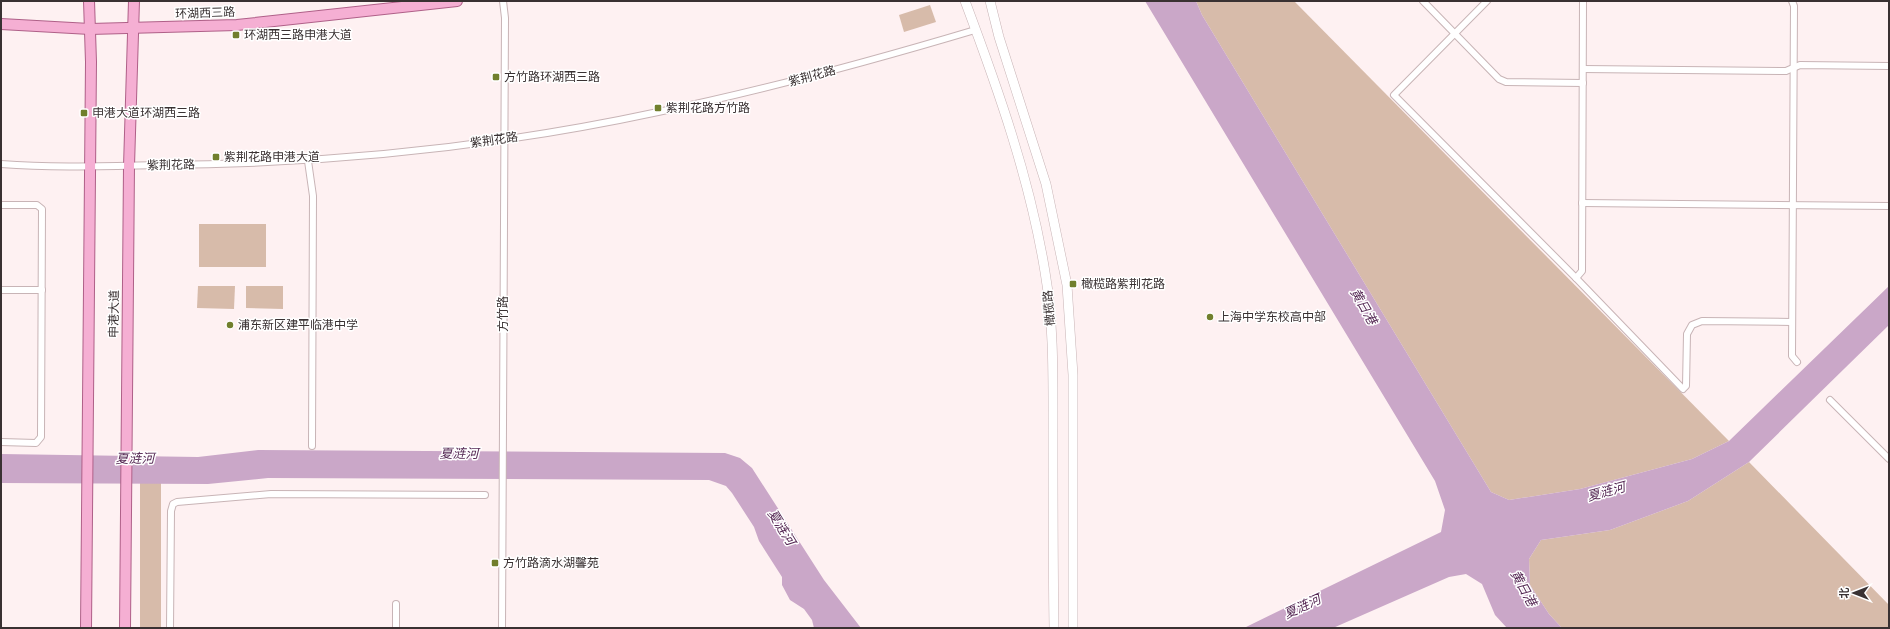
<svg xmlns="http://www.w3.org/2000/svg" width="1890" height="629" font-family="'Sofia Sans Condensed','Noto Sans SC',sans-serif">
	<style>
		.green { fill: #d7bbaa }
		.water { fill: #caa7c8 }
		.lines { fill: none; stroke-linecap: round; stroke-linejoin: round }
		.minor-casing { stroke: #c8b4b6; stroke-width: 8 }
		.secondary-casing { stroke: #c8b4b6; stroke-width: 10 }
		.primary-casing { stroke: #af6088; stroke-width: 12 }
		.minor { stroke: #fff; stroke-width: 6 }
		.secondary { stroke: #fff; stroke-width: 9 }
		.primary { stroke: #f5afd3; stroke-width: 10 }
		.poi-dot { fill: #717f2d; stroke: #fff; stroke-width: 1.5 }
		.labels { text-anchor: middle; stroke-width: 3; stroke-linejoin: round; paint-order: stroke }
		.street-label { font-size: 12px; fill: #393132; stroke: #fff }
		.poi-label { font-size: 12px; fill: #393132; stroke: #fff; text-anchor: start }
		.water-label { font-size: 13px; font-style: italic; fill: #552854; stroke: #fff }
	</style>
	<rect width="100%" height="100%" fill="#fef1f2"/>
	<g class="green">
		<path d="M 1196,1 L 1294,1 L 1729,441 L 1692,459 L 1580,489 L 1509,500 L 1491,492 L 1202,15 Z"/>
		<path d="M 930,5 L 936,22 L 904,32 L 899,15 Z"/>
		<rect x="199" y="224" width="67" height="43"/>
		<path d="M 198,286 L 235,286 L 234,309 L 197,308 Z"/>
		<path d="M 246,286 L 283,286 L 283,309 L 246,308 Z"/>
		<path d="M 1749,462 L 1889,605 L 1889,628 L 1562,628 L 1549,614 L 1530,585 L 1529,559 L 1541,540 L 1610,530 L 1688,501 Z"/>
		<rect x="140" y="483" width="21" height="145"/>
	</g>
	<g class="water">
		<path d="M 1145,1 L 1196,1 L 1202,15 L 1491,492 L 1509,500 L 1580,489 L 1692,459 L 1729,441 L 1889,286 L 1889,325 L 1749,462 L 1688,501 L 1610,530 L 1541,540 L 1529,559 L 1530,585 L 1549,614 L 1562,628 L 1507,628 L 1495,615 L 1482,584 L 1466,574 L 1449,577 L 1333,628 L 1244,628 L 1441,532 L 1445,510 L 1435,481 Z"/>
		<path d="M 258,450 L 725,453 L 740,458 L 752,468 L 824,580 L 861,628 L 814,628 L 812,620 L 804,609 L 790,600 L 782,585 L 782,577 L 759,541 L 754,527 L 732,493 L 726,486 L 709,480 L 268,478 L 208,484 L 1,483 L 1,454 L 198,457 Z"/>
	</g>
	<g class="lines">
		<defs>
			<g id="minor">
				<path d="M 1423,1 L 1499,79 L 1506,82 L 1583,83"/>
				<path d="M 1487,1 L 1394,95 L 1576,278 L 1683,389 L 1686,386 L 1687,334 L 1692,325 L 1702,321 L 1792,322"/>
				<path d="M 1792,1 L 1794,6 L 1792,356 L 1797,362"/>
				<path d="M 1583,69 L 1786,71 L 1800,65 L 1889,66"/>
				<path d="M 308,161 L 313,196 L 312,446"/>
				<path d="M 1,164 C 54,168 107,166 160,165 C 327,164 495,147 658,112 C 765,90 871,61 975,30"/>
				<path d="M 1582,203 L 1889,206"/>
				<path d="M 1,205 L 37,205 L 42,209 L 41,437 L 36,443 L 1,442"/>
				<path d="M 1576,278 L 1582,271 L 1583,1"/>
				<path d="M 1,290 L 42,290"/>
				<path d="M 1830,400 L 1889,459"/>
				<path d="M 170,628 L 171,511 L 173,504 L 177,502 L 271,494 L 485,495"/>
				<path d="M 396,628 L 396,604"/>
				<path d="M 502,628 L 505,18 L 503,1"/>
			</g>
			<g id="secondary">
				<path d="M 965,1 C 998,89 1030,179 1045,272 C 1054,324 1053,379 1053,432 C 1053,497 1053,563 1054,628"/>
				<path d="M 990,1 L 999,37 L 1046,184 L 1067,285 L 1073,375 L 1073,628"/>
			</g>
			<g id="primary">
				<path d="M 1,24 L 90,29 L 237,25 L 457,1"/>
				<path d="M 86,628 L 91,62 L 89,1"/>
				<path d="M 125,628 L 129,166 L 134,1"/>
			</g>
		</defs>
		<use href="#minor" class="minor-casing"/>
		<use href="#secondary" class="secondary-casing"/>
		<use href="#primary" class="primary-casing"/>
		<use href="#minor" class="minor"/>
		<use href="#secondary" class="secondary"/>
		<use href="#primary" class="primary"/>
	</g>
	<g class="poi-dot">
		<rect x="232" y="31" width="8" height="8" rx="2"/>
		<rect x="492" y="73" width="8" height="8" rx="2"/>
		<rect x="654" y="104" width="8" height="8" rx="2"/>
		<rect x="80" y="109" width="8" height="8" rx="2"/>
		<rect x="212" y="153" width="8" height="8" rx="2"/>
		<rect x="1069" y="280" width="8" height="8" rx="2"/>
		<circle cx="1210" cy="317" r="4"/>
		<circle cx="230" cy="325" r="4"/>
		<rect x="491" y="559" width="8" height="8" rx="2"/>
	</g>
	<g class="labels">
		<g class="street-label">
			<text transform="translate(205 13) rotate(-2)" y="4">环湖西三路</text>
			<text transform="translate(812 76) rotate(-15)" y="4">紫荆花路</text>
			<text transform="translate(494 140) rotate(-8)" y="4">紫荆花路</text>
			<text transform="translate(171 165) rotate(-1)" y="4">紫荆花路</text>
			<text transform="translate(1049 308) rotate(-95)" y="4">橄榄路</text>
			<text transform="translate(114 314) rotate(-89)" y="4">申港大道</text>
			<text transform="translate(503 314) rotate(-90)" y="4">方竹路</text>
		</g>
		<g class="poi-label">
			<text x="244" y="39">环湖西三路申港大道</text>
			<text x="504" y="81">方竹路环湖西三路</text>
			<text x="666" y="112">紫荆花路方竹路</text>
			<text x="92" y="117">申港大道环湖西三路</text>
			<text x="224" y="161">紫荆花路申港大道</text>
			<text x="1081" y="288">橄榄路紫荆花路</text>
			<text x="1218" y="321">上海中学东校高中部</text>
			<text x="238" y="329">浦东新区建平临港中学</text>
			<text x="503" y="567">方竹路滴水湖馨苑</text>
		</g>
		<g class="water-label">
			<text transform="translate(1364 306) rotate(60)" y="5">黄日港</text>
			<text x="459" y="458">夏涟河</text>
			<text transform="translate(135 458) rotate(-1)" y="5">夏涟河</text>
			<text transform="translate(1606 491) rotate(-15)" y="5">夏涟河</text>
			<text transform="translate(782 527) rotate(58)" y="5">夏涟河</text>
			<text transform="translate(1524 588) rotate(61)" y="5">黄日港</text>
			<text transform="translate(1302 606) rotate(-25)" y="5">夏涟河</text>
		</g>
	</g>
	<rect width="1890" height="629" fill="none" stroke="#393132" stroke-width="4"/>
	<g transform="translate(1854 593) rotate(270)" stroke="#ffffff" stroke-width="3" paint-order="stroke">
	<path d="M0-3L7 15L0 10L-7 15Z" fill="#393132"/>
	<text y="-6" font-size="11" font-weight="bold" text-anchor="middle" fill="#393132">北</text>
	</g>
</svg>
